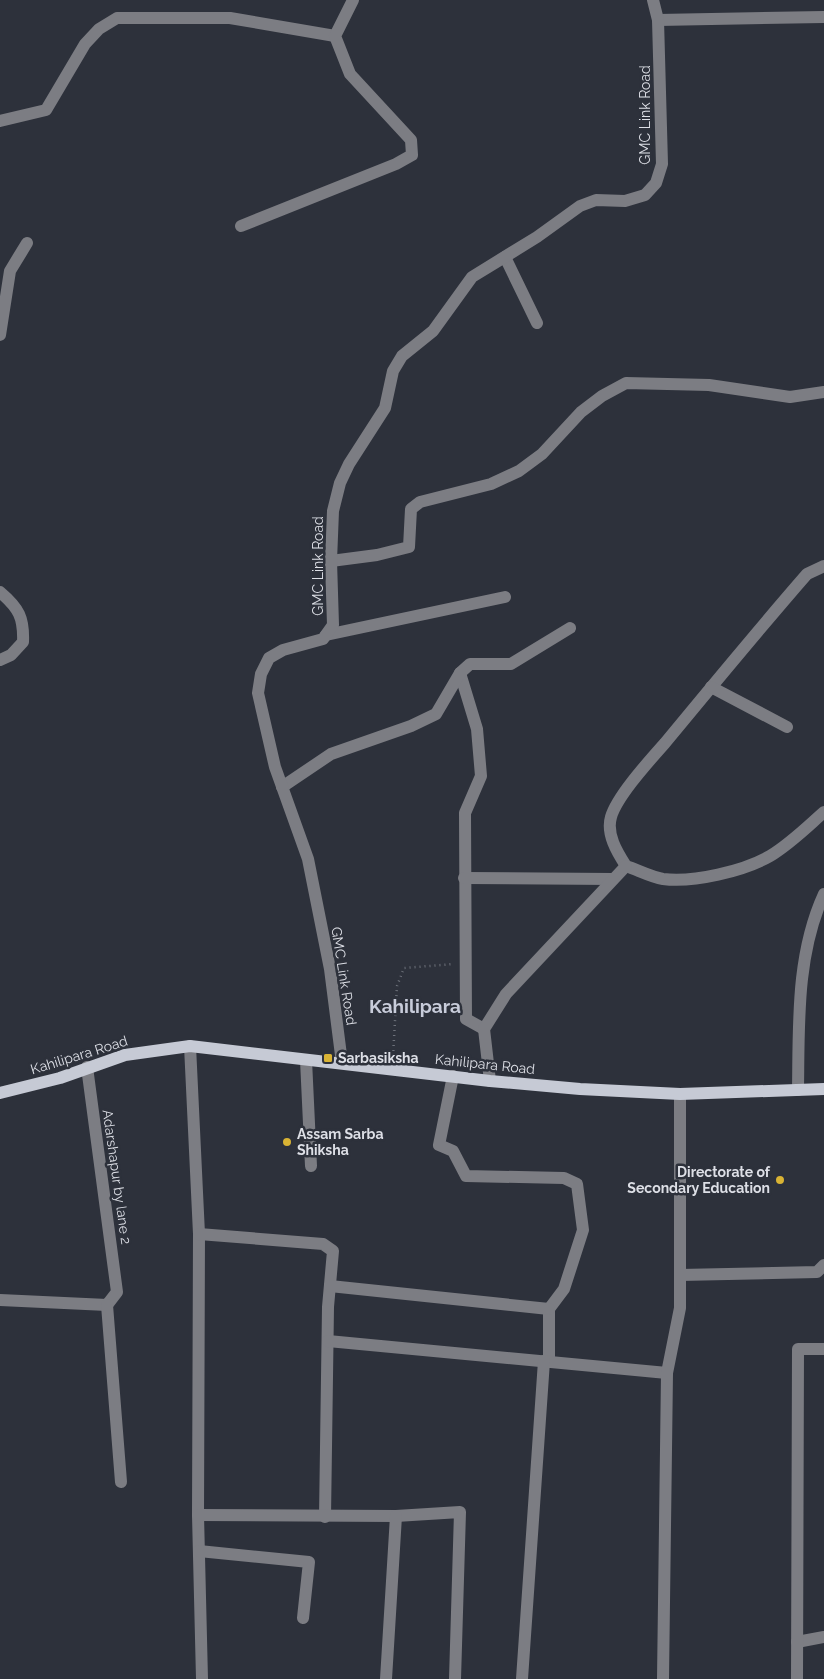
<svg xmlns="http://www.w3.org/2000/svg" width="824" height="1679" font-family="Raleway,sans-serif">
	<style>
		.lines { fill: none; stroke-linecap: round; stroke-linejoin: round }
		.path { stroke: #6d717a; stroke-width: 2.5; stroke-dasharray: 1 4; stroke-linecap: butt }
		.minor { stroke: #7c7d83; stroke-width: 12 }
		.major { stroke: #c6cad5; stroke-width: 12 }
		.poi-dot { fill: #d9b334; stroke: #2d313b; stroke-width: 2 }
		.labels { text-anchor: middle; stroke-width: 5; stroke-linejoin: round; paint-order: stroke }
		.street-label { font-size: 14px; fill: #dddfe6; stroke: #2d313b }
		.poi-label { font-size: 14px; font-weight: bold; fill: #dddfe6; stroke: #2d313b; text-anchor: start }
		.district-label { font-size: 19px; font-weight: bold; fill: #c8ccda; stroke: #2d313b }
	</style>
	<rect width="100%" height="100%" fill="#2d313b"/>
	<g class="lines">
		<path class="path" d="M 393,1056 L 397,986 L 404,968 L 454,964"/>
		<g class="minor">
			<path d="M 658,20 L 824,17"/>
			<path d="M 0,121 L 46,110 L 85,44 L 99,29 L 117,18 L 230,18 L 335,36"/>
			<path d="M 241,226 L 396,164 L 412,155 L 411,140 L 350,74 L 335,36 L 353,0"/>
			<path d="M 505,257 L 537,323"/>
			<path d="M 0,335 L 10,271 L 27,243"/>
			<path d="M 331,561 L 377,555 L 409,547 L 411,509 L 420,502 L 491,484 L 519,471 L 542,454 L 581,412 L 602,396 L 626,383 L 709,385 L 790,397 L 824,392"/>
			<path d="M 824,566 L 807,574 C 759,629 712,686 665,743 C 650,760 617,796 611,817 C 606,834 617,852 626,866 C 638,870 651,877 663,879 C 693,883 744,871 770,856 C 790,844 807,827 824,812"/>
			<path d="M 0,592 C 19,608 24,618 23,642 L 11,655 L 0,660"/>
			<path d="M 326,635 L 505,597"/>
			<path d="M 460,673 L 477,729 L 481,776 L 465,813 L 466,1019 L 484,1029"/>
			<path d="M 711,687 L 787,727"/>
			<path d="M 282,787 L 331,754 L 411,726 L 436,714 L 460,673 L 470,664 L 511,664 L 570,628"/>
			<path d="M 464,878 L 613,879"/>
			<path d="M 190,1046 L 199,1234 L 198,1515 L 202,1679"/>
			<path d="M 306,1060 L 311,1166"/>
			<path d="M 342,1063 L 330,969 L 308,859 L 275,767 L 258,693 L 261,674 L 269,658 L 283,650 L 323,639 L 333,625 L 331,561 L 333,511 L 340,483 L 349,464 L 385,408 L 393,371 L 402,356 L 433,331 L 472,277 L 537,237 L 580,206 L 596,200 L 625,201 L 645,195 L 656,183 L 662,164 L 658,20 L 653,0"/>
			<path d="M 453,1076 L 439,1145 L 453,1151 L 466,1176 L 564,1178 L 577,1184 L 583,1230 L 564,1289 L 549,1309 L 549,1362"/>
			<path d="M 490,1081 L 484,1029 L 506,994 L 626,866"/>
			<path d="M 798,1090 C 799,1024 796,955 824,894"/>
			<path d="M 199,1234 L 323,1244 L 333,1251 L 328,1307 L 325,1517"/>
			<path d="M 680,1275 L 817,1272 L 824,1265"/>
			<path d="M 330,1286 L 549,1309"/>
			<path d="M 0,1300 L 107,1305 L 117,1292 L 87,1067"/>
			<path d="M 107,1305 L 121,1482"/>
			<path d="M 328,1341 L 667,1373"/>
			<path d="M 198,1515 L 396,1516 L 460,1512 L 455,1679"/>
			<path d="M 199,1551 L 309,1562 L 303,1618"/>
			<path d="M 797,1642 L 824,1637"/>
			<path d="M 386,1679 L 396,1516"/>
			<path d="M 522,1679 L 544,1361"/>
			<path d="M 663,1679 L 667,1373 L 680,1308 L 680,1094"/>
			<path d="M 797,1679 L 798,1349 L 824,1349"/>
		</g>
		<path class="major" d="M 0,1093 L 60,1078 L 125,1055 L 190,1046 L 490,1081 L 580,1089 L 680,1094 L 824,1089"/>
	</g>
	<g class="poi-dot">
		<rect x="323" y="1053" width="10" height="10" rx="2.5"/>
		<circle cx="287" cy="1142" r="5"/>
		<circle cx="780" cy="1180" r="5"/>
	</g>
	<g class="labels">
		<g class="street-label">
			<text transform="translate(645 115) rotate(-90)" y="5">GMC Link Road</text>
			<text transform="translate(318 566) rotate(-90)" y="5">GMC Link Road</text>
			<text transform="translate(344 976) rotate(81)" y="5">GMC Link Road</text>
			<text transform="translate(79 1055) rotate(-17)" y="5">Kahilipara Road</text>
			<text transform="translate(485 1064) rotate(6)" y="5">Kahilipara Road</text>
			<text transform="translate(117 1177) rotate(82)" y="5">Adarshapur by lane 2</text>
		</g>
		<g class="poi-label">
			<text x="338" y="1063">Sarbasiksha</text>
			<text x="297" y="1139">Assam Sarba<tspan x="297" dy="16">Shiksha</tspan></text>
			<text x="770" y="1177" text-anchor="end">Directorate of<tspan x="770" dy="16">Secondary Education</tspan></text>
		</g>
		<g class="district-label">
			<text x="415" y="1013">Kahilipara</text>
		</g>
	</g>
</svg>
